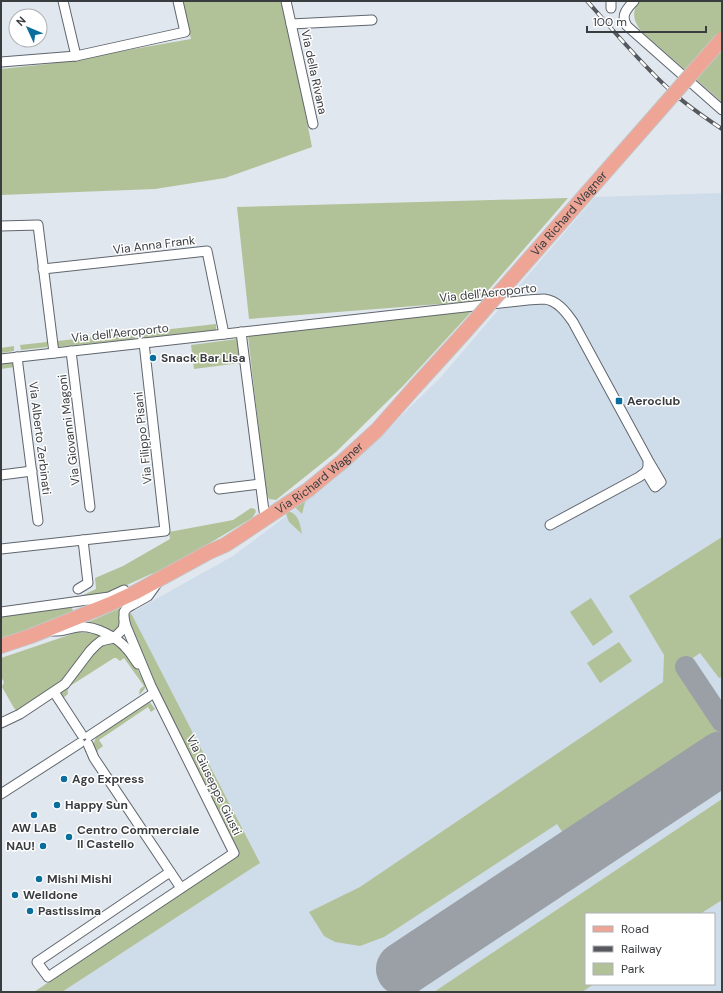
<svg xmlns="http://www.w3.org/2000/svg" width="723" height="993" font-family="'DM Sans',sans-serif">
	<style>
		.built { fill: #cfdce9; fill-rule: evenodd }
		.green { fill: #b2c298 }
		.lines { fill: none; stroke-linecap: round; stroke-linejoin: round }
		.taxiway { stroke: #9aa0a6; stroke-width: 22 }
		.runway { stroke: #9aa0a6; stroke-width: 54 }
		.minor-casing { stroke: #60666d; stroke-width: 11 }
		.primary-casing { stroke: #c4c5c6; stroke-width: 16 }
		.minor { stroke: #fff; stroke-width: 9 }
		.primary { stroke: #eea595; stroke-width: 14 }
		.rail-casing { stroke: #55585c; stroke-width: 4 }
		.rail { stroke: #fff; stroke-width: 2.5; stroke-dasharray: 8; stroke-linecap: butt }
		.primary-bridge-casing { stroke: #c4c5c6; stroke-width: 16; stroke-linecap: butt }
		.primary-bridge { stroke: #eea595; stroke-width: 14 }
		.poi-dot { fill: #096e9b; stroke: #fff; stroke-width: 1.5 }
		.labels { text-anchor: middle; stroke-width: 3; stroke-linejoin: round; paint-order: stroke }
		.street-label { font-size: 12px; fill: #3a3d40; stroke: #fff }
		.poi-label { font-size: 12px; font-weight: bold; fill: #3a3d40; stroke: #fff; text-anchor: start }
	</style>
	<rect width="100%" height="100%" fill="#e0e7ef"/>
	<path class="built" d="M 722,193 L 722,992 L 62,992 L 259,863 L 131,613 L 233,556 L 326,486 L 358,458 L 441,377 L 595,197 ZM 586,914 L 714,914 L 714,984 L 586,984 Z"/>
	<g class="green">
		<path d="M 182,1 L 283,1 L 312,147 L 225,178 L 155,189 L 1,195 L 1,69 L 48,64 L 191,39 Z"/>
		<path d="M 640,1 L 722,1 L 722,102 L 643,33 C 634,23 630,12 640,1 Z"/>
		<path d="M 568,198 L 479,301 L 249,319 L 237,207 Z"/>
		<path d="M 472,311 L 403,386 L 336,452 L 276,500 L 269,499 L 266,493 L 248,336 L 349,325 Z"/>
		<path d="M 216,324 L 216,330 L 144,338 L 144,332 Z"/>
		<path d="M 134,333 L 135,339 L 57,347 L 57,341 Z"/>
		<path d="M 237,339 L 240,363 L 194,369 L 191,345 Z"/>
		<path d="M 47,342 L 47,347 L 21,350 L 20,345 Z"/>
		<path d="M 14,346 L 14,351 L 1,353 L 1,348 Z"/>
		<path d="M 14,362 L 15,367 L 1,369 L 1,364 Z"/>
		<path d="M 312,491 L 305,502 L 302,514 L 293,505 Z"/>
		<path d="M 251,508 L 255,509 L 256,512 L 252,518 L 161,572 L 151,574 L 105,595 L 79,597 L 96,589 L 95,578 L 123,566 L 170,539 L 169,532 L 233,520 Z"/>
		<path d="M 288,511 C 299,514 300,524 302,534 L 289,522 L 286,514 Z"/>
		<path d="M 722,537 L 722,677 L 719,678 L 700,653 L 677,669 L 719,731 L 563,833 L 557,824 L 384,937 L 360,946 L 335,942 L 324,936 L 309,912 L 360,887 L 663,682 L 664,655 L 629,596 Z"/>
		<path d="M 591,598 L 613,632 L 593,646 L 570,612 Z"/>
		<path d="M 68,607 L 71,607 L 73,610 L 71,614 L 1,640 L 1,616 Z"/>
		<path d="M 123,607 L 120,625 L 115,632 L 86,623 Z"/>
		<path d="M 131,613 L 260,863 L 62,992 L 34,992 L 239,854 L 170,720 L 129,628 L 128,615 Z"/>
		<path d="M 78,632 L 97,634 L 105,638 L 66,680 L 19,710 L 16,710 L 14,708 L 2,687 L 4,682 L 1,677 L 1,658 Z"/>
		<path d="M 116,642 L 135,665 L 146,685 C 145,690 142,692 139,695 L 140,689 L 144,686 L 124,658 L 120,661 L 116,658 L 114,658 L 70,686 C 68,689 67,691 68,694 L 63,698 L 60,693 L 61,691 L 99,645 Z"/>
		<path d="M 619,642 L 632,661 L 600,683 L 587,663 Z"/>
		<path d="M 149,701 L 155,709 L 151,712 L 148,707 L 99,740 L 103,746 L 98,750 L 97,753 L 94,749 L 93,745 L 97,735 Z"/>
		<path d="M 722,799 L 722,900 L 700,914 L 586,914 L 586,984 L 594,984 L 582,992 L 434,992 Z"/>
	</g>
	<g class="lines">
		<path class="taxiway" d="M 686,667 L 722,721"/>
		<path class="runway" d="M 403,969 L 722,758"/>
		<defs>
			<g id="minor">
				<path d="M 63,1 L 76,56"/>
				<path d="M 286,1 L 313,124"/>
				<path d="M 611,1 L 611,8"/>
				<path d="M 634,1 C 627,9 620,15 627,26 L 722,110"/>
				<path d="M 291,24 L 372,20"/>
				<path d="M 1,62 L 76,56 L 185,32 L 178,1"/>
				<path d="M 1,226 L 38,225 L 54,353"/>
				<path d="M 43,269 L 207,251 L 224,334"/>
				<path d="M 241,332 L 264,511"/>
				<path d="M 71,351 L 90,507"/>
				<path d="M 17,357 L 38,521"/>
				<path d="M 1,359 L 528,300 C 533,300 538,299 544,299 C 557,300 566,312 573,322 L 648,460 L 648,467 L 646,472 L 655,487 L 661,482 L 648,460"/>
				<path d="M 1,475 L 32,471"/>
				<path d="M 219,489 L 260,484"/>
				<path d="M 550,525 L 639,477 L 646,472"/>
				<path d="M 1,549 L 165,531 L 144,343"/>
				<path d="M 78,589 L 88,583 L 83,540"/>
				<path d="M 1,612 L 102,598 L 109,597 L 124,590"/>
				<path d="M 124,618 L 126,626 L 151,686 L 234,853 L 48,977 L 37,962 L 170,872"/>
				<path d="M 53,631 C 62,632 69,628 78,627 C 94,625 117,637 127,649 C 131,653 134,659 138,664"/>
				<path d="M 54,692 L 82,735"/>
				<path d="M 1,723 L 20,714 L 65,684 L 90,651 L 96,645 L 101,641 L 114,638 L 123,629 L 124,624 L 124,612 L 127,608 L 132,605 L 148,596 L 158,582"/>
				<path d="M 89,736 L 154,693"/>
				<path d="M 88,744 L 94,758 L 181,888"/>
				<path d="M 1,794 L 80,743"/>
			</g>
			<g id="primary">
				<path id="s1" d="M 1,646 L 31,636 L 110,604 L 134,593 L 209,552 L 225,545 L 239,536 L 308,490 L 342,462 L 377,430 L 415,387"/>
			</g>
		</defs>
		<use href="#minor" class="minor-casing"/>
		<use href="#primary" class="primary-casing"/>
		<use href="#minor" class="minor"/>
		<use href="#primary" class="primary"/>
		<defs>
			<path id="rail" d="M 587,1 C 614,31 640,63 670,90 C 686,105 704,117 722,129"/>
		</defs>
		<use href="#rail" class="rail-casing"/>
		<use href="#rail" class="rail"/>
		<defs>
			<g id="primary-bridge">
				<path id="s2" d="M 415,387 L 464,333 L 722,39"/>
			</g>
		</defs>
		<use href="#primary-bridge" class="primary-bridge-casing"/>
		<use href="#primary-bridge" class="primary-bridge"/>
	</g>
	<g class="poi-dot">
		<circle cx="153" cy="358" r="4"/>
		<rect x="615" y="397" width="8" height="8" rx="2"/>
		<circle cx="64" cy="779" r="4"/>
		<circle cx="57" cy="805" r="4"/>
		<circle cx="34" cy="815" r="4"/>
		<circle cx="69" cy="837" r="4"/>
		<circle cx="43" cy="846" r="4"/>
		<circle cx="39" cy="879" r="4"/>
		<circle cx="15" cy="895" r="4"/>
		<circle cx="30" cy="911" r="4"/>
	</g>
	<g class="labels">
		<g class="street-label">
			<text transform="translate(314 72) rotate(78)" y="4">Via della Rivana</text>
			<text dy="4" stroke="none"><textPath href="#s2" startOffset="232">Via Richard Wagner</textPath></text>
			<text transform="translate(154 245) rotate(-7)" y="4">Via Anna Frank</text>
			<text transform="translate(488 293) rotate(-6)" y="4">Via dell'Aeroporto</text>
			<text transform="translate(120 333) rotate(-6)" y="4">Via dell'Aeroporto</text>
			<text transform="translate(69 430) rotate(-97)" y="4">Via Giovanni Magoni</text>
			<text transform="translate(40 438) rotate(83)" y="4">Via Alberto Zerbinati</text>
			<text transform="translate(143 438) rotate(-96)" y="4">Via Filippo Pisani</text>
			<text dy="4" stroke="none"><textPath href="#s1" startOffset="362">Via Richard Wagner</textPath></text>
			<text transform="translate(214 785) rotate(64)" y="4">Via Giuseppe Giusti</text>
		</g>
		<g class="poi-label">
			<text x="161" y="362">Snack Bar Lisa</text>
			<text x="627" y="405">Aeroclub</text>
			<text x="72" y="783">Ago Express</text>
			<text x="65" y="809">Happy Sun</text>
			<text x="34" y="832" text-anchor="middle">AW LAB</text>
			<text x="77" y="834">Centro Commerciale<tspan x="77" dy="14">Il Castello</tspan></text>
			<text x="35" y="850" text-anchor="end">NAU!</text>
			<text x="47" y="883">Mishi Mishi</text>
			<text x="23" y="899">Welldone</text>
			<text x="38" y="915">Pastissima</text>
		</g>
	</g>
	<rect width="723" height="993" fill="none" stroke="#3a3d40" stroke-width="4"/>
	<rect x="585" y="913" width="130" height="72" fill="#ffffff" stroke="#b0b1b3"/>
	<rect x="593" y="926" width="20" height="6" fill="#eea595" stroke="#b0b1b3"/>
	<text x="621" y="933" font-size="12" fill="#3a3d40">Road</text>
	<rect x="593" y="946" width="20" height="6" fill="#55585c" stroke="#b0b1b3"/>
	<text x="621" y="953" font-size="12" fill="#3a3d40">Railway</text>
	<rect x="593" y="963" width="20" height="12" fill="#b2c298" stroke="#b0b1b3"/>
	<text x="621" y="973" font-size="12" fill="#3a3d40">Park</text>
	<g transform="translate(28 28) rotate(314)"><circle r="19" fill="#ffffff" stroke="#b0b1b3"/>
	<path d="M0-3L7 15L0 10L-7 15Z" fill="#096e9b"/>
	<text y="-6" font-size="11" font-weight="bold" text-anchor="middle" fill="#3a3d40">N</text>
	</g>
	<path d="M587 26v6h119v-6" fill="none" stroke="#3a3d40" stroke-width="2"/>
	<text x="593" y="26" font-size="12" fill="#3a3d40" stroke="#ffffff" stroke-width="3" paint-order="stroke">100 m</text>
</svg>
